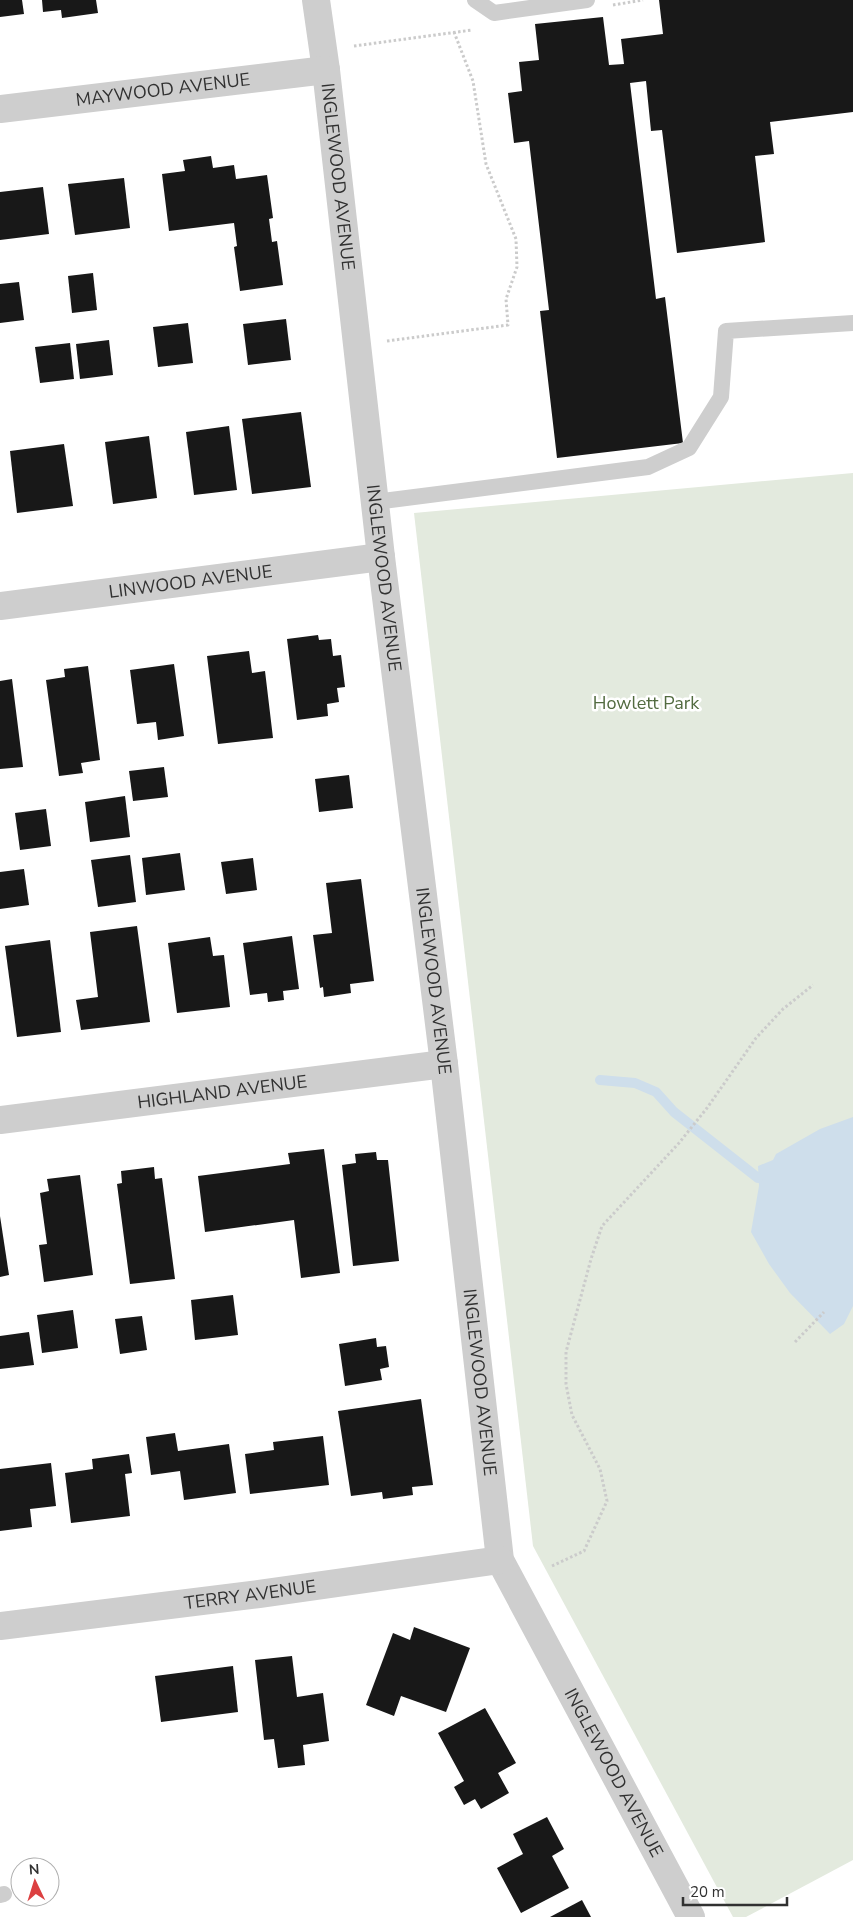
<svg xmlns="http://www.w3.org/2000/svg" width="853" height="1917" font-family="'Nunito Sans',sans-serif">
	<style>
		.green { fill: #e3eade }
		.water { fill: #cedeeb }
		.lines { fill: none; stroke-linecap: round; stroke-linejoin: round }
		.stream { stroke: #cedeeb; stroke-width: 10 }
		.building { fill: #181818 }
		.path { stroke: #cbcbcb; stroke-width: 3; stroke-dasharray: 2.5 2.5; stroke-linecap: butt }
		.lane { stroke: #cecece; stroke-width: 16 }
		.street { stroke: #cecece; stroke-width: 28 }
		.labels { text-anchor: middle; stroke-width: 5; stroke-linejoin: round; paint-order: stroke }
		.street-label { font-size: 18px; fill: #313131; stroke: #fff }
		.park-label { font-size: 18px; fill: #526b40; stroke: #fff }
	</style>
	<rect width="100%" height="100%" fill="#fff"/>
	<path class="green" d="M 853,473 L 853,1860 L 746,1917 L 733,1917 L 533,1546 L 414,513 Z"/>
	<path class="water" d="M 853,1117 L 853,1306 L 844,1324 L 830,1334 L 790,1293 L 769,1264 L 751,1232 L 759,1186 L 758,1166 L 773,1160 L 776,1154 L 820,1129 Z"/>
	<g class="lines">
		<path class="stream" d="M 600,1080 L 635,1083 L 656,1092 L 674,1112 L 758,1178"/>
	</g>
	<g class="building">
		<path d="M 0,0 L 22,0 L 24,14 L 0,17 Z"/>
		<path d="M 42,0 L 96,0 L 98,13 L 62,18 L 61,10 L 43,12 Z"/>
		<path d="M 659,0 L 853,0 L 853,112 L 770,122 L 774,154 L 755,156 L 765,242 L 677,253 L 662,130 L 651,131 L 646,81 L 630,83 L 656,299 L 665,297 L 683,443 L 557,458 L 540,311 L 549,310 L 529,141 L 514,143 L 508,93 L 522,91 L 519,62 L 539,60 L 535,24 L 603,17 L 609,65 L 624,64 L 621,39 L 663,34 Z"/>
		<path d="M 211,156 L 213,168 L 234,165 L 236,179 L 267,175 L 273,218 L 269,219 L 272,242 L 277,241 L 283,285 L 240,291 L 234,247 L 237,246 L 234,223 L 169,231 L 162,174 L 185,171 L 183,160 Z"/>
		<path d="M 124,178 L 130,228 L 75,235 L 68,184 Z"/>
		<path d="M 43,187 L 49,234 L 0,240 L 0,192 Z"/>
		<path d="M 93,273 L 97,310 L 72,313 L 68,276 Z"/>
		<path d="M 19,282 L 24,320 L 0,323 L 0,284 Z"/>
		<path d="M 286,319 L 291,360 L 248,365 L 243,324 Z"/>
		<path d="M 188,323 L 193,363 L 158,367 L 153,327 Z"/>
		<path d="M 109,340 L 113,375 L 80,379 L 76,344 Z"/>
		<path d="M 70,343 L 74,379 L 40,383 L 35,347 Z"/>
		<path d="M 301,412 L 311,487 L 252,494 L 242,419 Z"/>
		<path d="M 229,426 L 237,490 L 194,495 L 186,432 Z"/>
		<path d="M 149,436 L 157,498 L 113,504 L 105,442 Z"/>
		<path d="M 64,444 L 73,506 L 17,513 L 10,451 Z"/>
		<path d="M 318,635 L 319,640 L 331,639 L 333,656 L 341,655 L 345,687 L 337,688 L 339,702 L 327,704 L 328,716 L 297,720 L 287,639 Z"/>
		<path d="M 249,651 L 252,673 L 265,671 L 273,738 L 218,744 L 207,656 Z"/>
		<path d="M 174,664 L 184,736 L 158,740 L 156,722 L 137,724 L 130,670 Z"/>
		<path d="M 88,666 L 100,760 L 81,763 L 83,773 L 59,776 L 46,680 L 65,677 L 64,669 Z"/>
		<path d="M 12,679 L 23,767 L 0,769 L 0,681 Z"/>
		<path d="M 164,767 L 168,797 L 133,801 L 129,771 Z"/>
		<path d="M 349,775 L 353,808 L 319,812 L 315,779 Z"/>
		<path d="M 125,796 L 130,837 L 90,842 L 85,802 Z"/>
		<path d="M 46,809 L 51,846 L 20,850 L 15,813 Z"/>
		<path d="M 180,853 L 185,890 L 146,895 L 142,858 Z"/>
		<path d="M 130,855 L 136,902 L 98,907 L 91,860 Z"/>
		<path d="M 253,858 L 257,890 L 226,894 L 221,862 Z"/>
		<path d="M 24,869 L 29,905 L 0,909 L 0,872 Z"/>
		<path d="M 361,879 L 374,981 L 350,984 L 351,993 L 324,997 L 323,987 L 320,988 L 313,935 L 332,933 L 326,883 Z"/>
		<path d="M 137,926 L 150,1022 L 81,1030 L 76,1000 L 98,997 L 90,932 Z"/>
		<path d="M 292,936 L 299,989 L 283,991 L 284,1000 L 268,1002 L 267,993 L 250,995 L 243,943 Z"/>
		<path d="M 210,937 L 213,956 L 224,955 L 230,1007 L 177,1013 L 168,943 Z"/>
		<path d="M 50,940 L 61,1032 L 17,1037 L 5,946 Z"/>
		<path d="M 324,1149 L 340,1273 L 301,1278 L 294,1220 L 205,1232 L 198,1176 L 290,1164 L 288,1153 Z"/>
		<path d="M 376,1152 L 377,1160 L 388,1160 L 399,1261 L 353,1266 L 342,1165 L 356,1163 L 355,1154 Z"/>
		<path d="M 154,1167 L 155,1179 L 162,1178 L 175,1279 L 130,1284 L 117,1184 L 122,1183 L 121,1171 Z"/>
		<path d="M 80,1175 L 93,1275 L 44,1282 L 39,1245 L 47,1244 L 40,1193 L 49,1191 L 47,1179 Z"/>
		<path d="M 0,1216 L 9,1275 L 0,1277 Z"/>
		<path d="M 233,1295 L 238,1335 L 195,1340 L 191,1300 Z"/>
		<path d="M 73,1310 L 78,1348 L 42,1353 L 37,1315 Z"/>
		<path d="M 142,1316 L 147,1350 L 120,1354 L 115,1319 Z"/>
		<path d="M 29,1332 L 34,1365 L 0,1369 L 0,1336 Z"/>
		<path d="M 376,1338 L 377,1347 L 386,1346 L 389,1367 L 380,1369 L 382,1380 L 345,1386 L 339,1344 Z"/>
		<path d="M 421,1399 L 433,1485 L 412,1487 L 413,1495 L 383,1499 L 382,1492 L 351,1496 L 338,1411 Z"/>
		<path d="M 175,1433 L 178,1451 L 229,1444 L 236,1493 L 184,1500 L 180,1471 L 151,1475 L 146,1437 Z"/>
		<path d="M 323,1436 L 329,1485 L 250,1494 L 245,1454 L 274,1450 L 273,1442 Z"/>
		<path d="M 129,1454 L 132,1473 L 125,1474 L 130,1516 L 71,1523 L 65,1473 L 93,1469 L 92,1459 Z"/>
		<path d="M 51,1463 L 56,1506 L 30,1509 L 32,1527 L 0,1531 L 0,1469 Z"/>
		<path d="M 414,1627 L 470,1648 L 446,1712 L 401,1696 L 394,1716 L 366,1705 L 393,1633 L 410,1640 Z"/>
		<path d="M 292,1656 L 297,1697 L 323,1693 L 329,1741 L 303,1745 L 305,1765 L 278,1768 L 274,1739 L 264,1740 L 255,1660 Z"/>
		<path d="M 233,1666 L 238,1712 L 161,1722 L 155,1676 Z"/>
		<path d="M 485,1708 L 516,1763 L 498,1773 L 509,1793 L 481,1809 L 475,1799 L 464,1805 L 454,1787 L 464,1781 L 438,1733 Z"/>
		<path d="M 547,1817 L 564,1849 L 552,1856 L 569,1888 L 521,1913 L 497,1868 L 523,1854 L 513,1834 Z"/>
		<path d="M 582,1900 L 591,1917 L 550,1917 Z"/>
	</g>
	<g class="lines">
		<g class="path">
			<path d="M 613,5 L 643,0"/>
			<path d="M 354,46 L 472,30"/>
			<path d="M 387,341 L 508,325 L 506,299 L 517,267 L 516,239 L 486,164 L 473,81 L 454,32"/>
			<path d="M 795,1342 L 824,1312"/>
			<path d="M 552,1566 L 584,1551 L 607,1501 L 600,1469 L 572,1415 L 566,1384 L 566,1352 L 591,1259 L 602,1226 L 679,1143 L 707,1108 L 756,1038 L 783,1009 L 813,985"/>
		</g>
		<g class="lane">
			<path d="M 475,0 L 494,13 L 587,0"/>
			<path d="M 375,502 L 648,467 L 689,448 L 721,397 L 726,331 L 853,323"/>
			<path d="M 0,1895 L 4,1894"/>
		</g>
		<g class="street">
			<path id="s1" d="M 316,0 L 326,70 L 381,557 L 444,1064 L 500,1560 L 691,1917"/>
			<path id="s2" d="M 0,109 L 326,70"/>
			<path id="s3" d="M 0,606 L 381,557"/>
			<path id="s4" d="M 0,1120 L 444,1064"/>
			<path id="s5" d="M 0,1626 L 259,1594 L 500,1560"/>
		</g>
	</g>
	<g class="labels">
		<g class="street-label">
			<text dy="6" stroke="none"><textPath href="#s2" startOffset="164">MAYWOOD AVENUE</textPath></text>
			<text dy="6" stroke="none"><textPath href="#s1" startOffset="178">INGLEWOOD AVENUE</textPath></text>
			<text dy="6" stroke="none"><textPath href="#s1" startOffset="582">INGLEWOOD AVENUE</textPath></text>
			<text dy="6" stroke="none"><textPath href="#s3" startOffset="192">LINWOOD AVENUE</textPath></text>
			<text dy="6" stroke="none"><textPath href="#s1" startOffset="988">INGLEWOOD AVENUE</textPath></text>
			<text dy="6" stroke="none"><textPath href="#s4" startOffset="224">HIGHLAND AVENUE</textPath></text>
			<text dy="6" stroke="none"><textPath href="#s1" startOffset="1392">INGLEWOOD AVENUE</textPath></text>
			<text dy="6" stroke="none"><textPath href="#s5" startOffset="252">TERRY AVENUE</textPath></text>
			<text dy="6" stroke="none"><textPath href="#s1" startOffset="1812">INGLEWOOD AVENUE</textPath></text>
		</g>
		<g class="park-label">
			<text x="646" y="709">Howlett Park</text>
		</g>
	</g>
	<g transform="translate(35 1882) rotate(356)"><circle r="24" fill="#ffffff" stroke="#adadad"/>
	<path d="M0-4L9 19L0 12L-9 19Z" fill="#dc4041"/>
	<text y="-8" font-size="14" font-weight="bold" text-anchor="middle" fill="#313131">N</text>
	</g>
	<path d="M683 1897v8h104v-8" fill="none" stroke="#313131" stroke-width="2.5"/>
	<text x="690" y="1897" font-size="15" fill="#313131" stroke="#ffffff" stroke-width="4" paint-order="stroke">20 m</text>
</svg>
